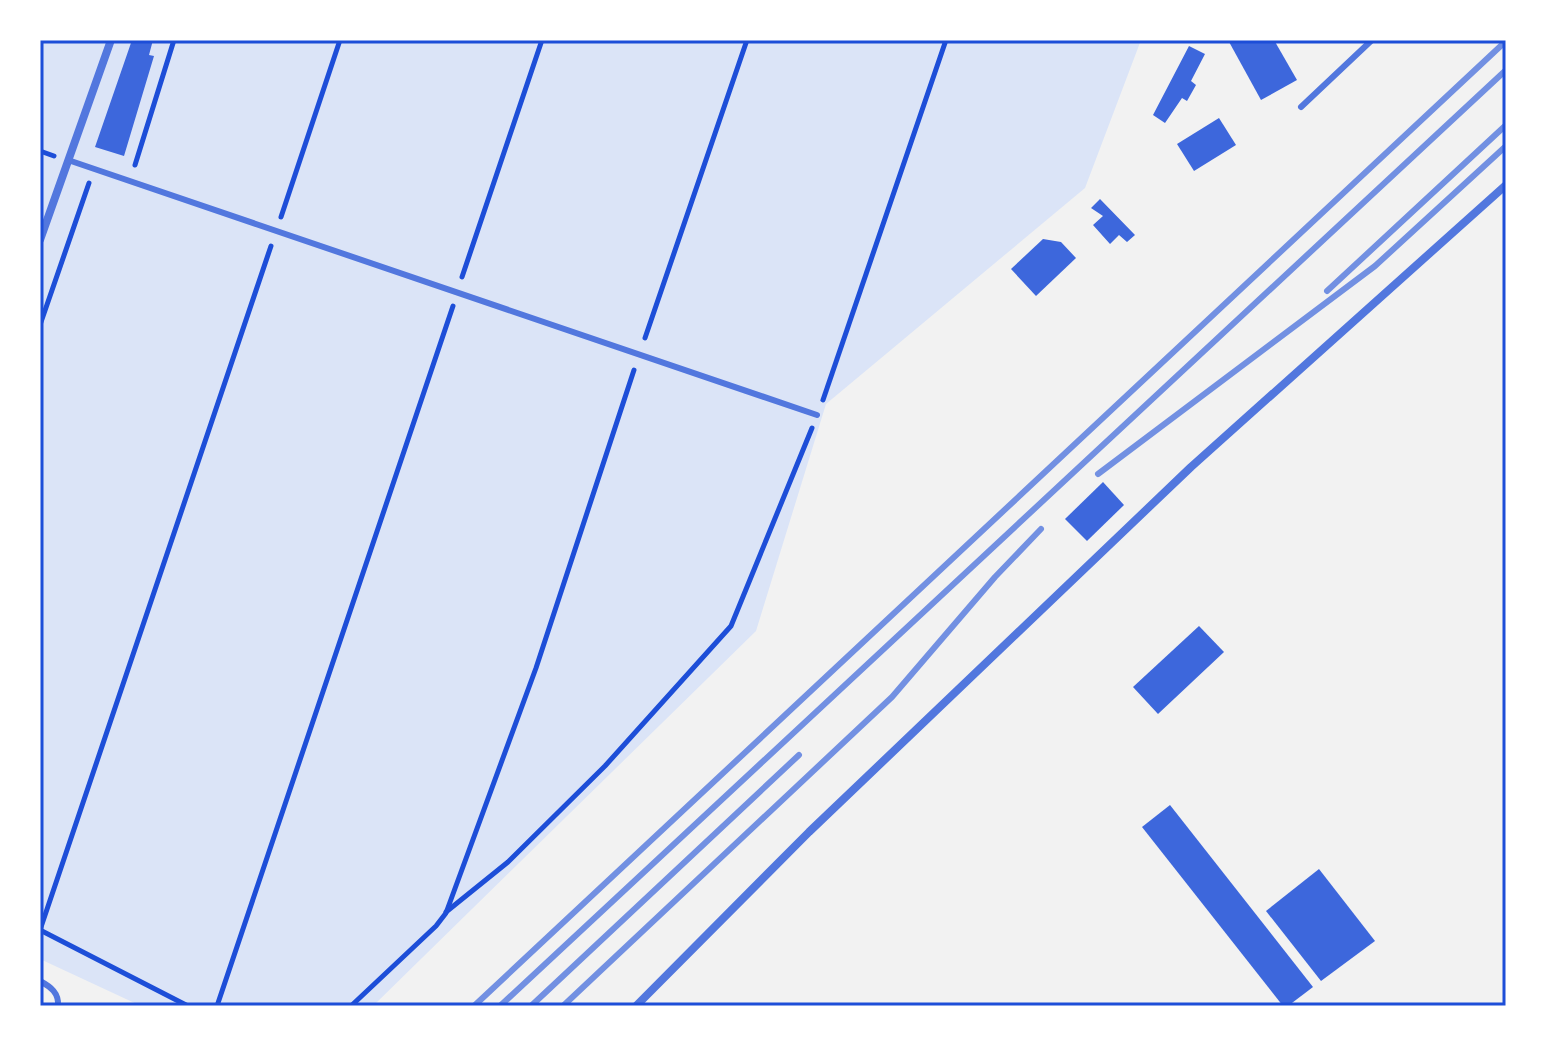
<svg xmlns="http://www.w3.org/2000/svg" width="1546" height="1046" font-family="'Roboto Condensed',sans-serif">
	<style>
		.green { fill: #dbe4f7 }
		.building { fill: #3d67dc }
		.lines { fill: none; stroke-linecap: round; stroke-linejoin: round }
		.path { stroke: #1d4ed8; stroke-width: 5 }
		.service { stroke: #5277de; stroke-width: 6 }
		.minor { stroke: #5277de; stroke-width: 8 }
		.rail { stroke: #7290e2; stroke-width: 6 }
		.neatline { fill: none; stroke: #1d4ed8; stroke-width: 3 }
	</style>
	<rect width="100%" height="100%" fill="#f2f2f2"/>
	<path class="green" d="M 40,40 L 1141,40 L 1085,188 L 826,404 L 756,631 L 373,1006 L 141,1006 L 40,959 Z"/>
	<g class="building">
		<path d="M 132,40 L 153,40 L 149,55 L 154,56 L 124,156 L 95,147 Z"/>
		<path d="M 1228,40 L 1274,40 L 1297,80 L 1261,100 Z"/>
		<path d="M 1189,46 L 1205,54 L 1191,81 L 1196,85 L 1187,101 L 1182,98 L 1165,123 L 1153,115 Z"/>
		<path d="M 1219,118 L 1236,145 L 1194,171 L 1177,144 Z"/>
		<path d="M 1100,199 L 1135,235 L 1127,242 L 1119,235 L 1110,244 L 1093,225 L 1103,216 L 1091,208 Z"/>
		<path d="M 1043,239 L 1061,242 L 1076,258 L 1036,296 L 1011,269 Z"/>
		<path d="M 1103,482 L 1124,505 L 1087,541 L 1065,519 Z"/>
		<path d="M 1199,626 L 1224,652 L 1158,714 L 1133,687 Z"/>
		<path d="M 1170,805 L 1313,987 L 1288,1006 L 1283,1006 L 1142,827 Z"/>
		<path d="M 1319,869 L 1375,941 L 1321,981 L 1266,911 Z"/>
	</g>
	<g class="lines">
		<g class="path">
			<path d="M 40,151 L 54,156"/>
			<path d="M 135,165 L 174,40"/>
			<path d="M 281,217 L 340,40"/>
			<path d="M 462,277 L 542,40"/>
			<path d="M 40,325 L 89,183"/>
			<path d="M 645,338 L 747,40"/>
			<path d="M 823,400 L 946,40"/>
			<path d="M 446,912 L 508,862 L 605,766 L 731,626 L 812,428"/>
			<path d="M 40,930 L 271,246"/>
			<path d="M 40,930 L 188,1006"/>
			<path d="M 217,1006 L 453,306"/>
			<path d="M 351,1006 L 436,926 L 446,913 L 536,668 L 634,370"/>
		</g>
		<g class="service">
			<path d="M 1301,107 L 1372,40"/>
			<path d="M 68,160 L 817,415"/>
			<path d="M 40,981 C 51,987 59,993 58,1006"/>
		</g>
		<g class="minor">
			<path d="M 40,240 L 111,40"/>
			<path d="M 636,1006 L 809,832 L 1191,467 L 1506,185"/>
		</g>
		<g class="rail">
			<path d="M 1327,291 L 1506,125"/>
			<path d="M 1098,474 L 1375,266 L 1506,146"/>
			<path d="M 474,1006 L 1506,41"/>
			<path d="M 500,1006 L 1506,70"/>
			<path d="M 531,1006 L 799,755"/>
			<path d="M 563,1006 L 892,697 L 995,577 L 1041,529"/>
		</g>
	</g>
	<rect width="1546" height="1046" fill="none" stroke="#ffffff" stroke-width="84"/>
	<rect x="42" y="42" width="1462" height="962" class="neatline"/>
</svg>
